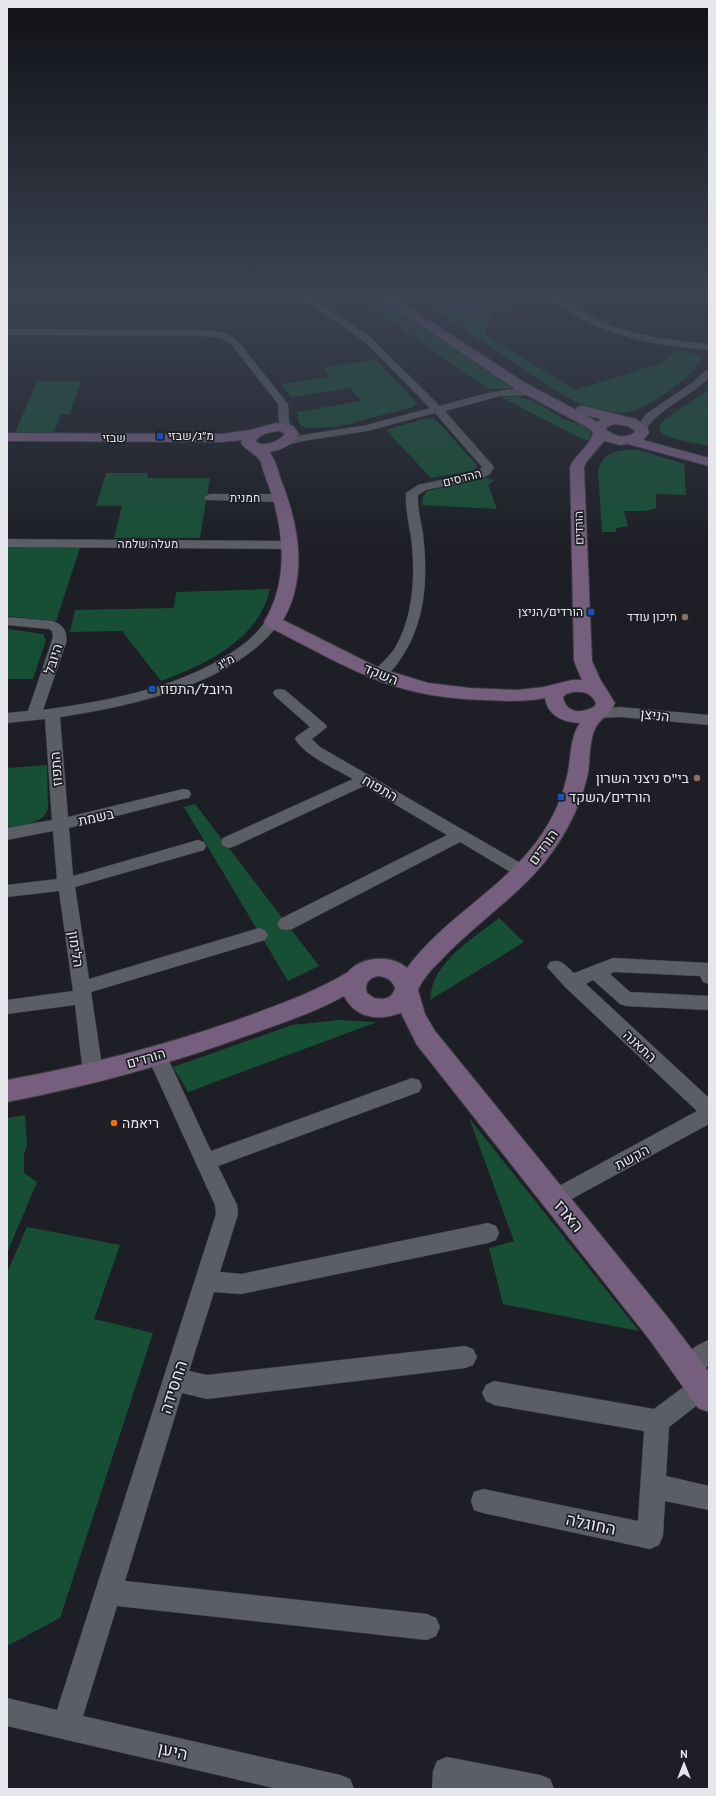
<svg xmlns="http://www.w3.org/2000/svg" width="716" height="1796" font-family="Overpass,Heebo,sans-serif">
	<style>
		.green { fill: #174f36 }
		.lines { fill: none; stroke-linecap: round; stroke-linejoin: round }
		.street-casing { stroke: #393a3f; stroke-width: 1 }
		.secondary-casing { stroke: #393a3f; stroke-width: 2 }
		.street { fill: #5c5e66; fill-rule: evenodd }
		.secondary { fill: #765e7e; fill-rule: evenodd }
		.transit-dot { fill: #1a4fb4; stroke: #1e1f26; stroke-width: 1.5 }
		.education-dot { fill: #8d6e63; stroke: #1e1f26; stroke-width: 1.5 }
		.food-dot { fill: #e8710a; stroke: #1e1f26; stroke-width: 1.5 }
		.labels { text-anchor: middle; stroke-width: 3.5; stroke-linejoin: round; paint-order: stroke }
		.far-poi-label { font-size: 12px; fill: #e5e6eb; stroke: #1e1f26; text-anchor: end }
		.far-street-label { font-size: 12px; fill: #e5e6eb; stroke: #1e1f26 }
		.street-label { font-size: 14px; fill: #e5e6eb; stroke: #1e1f26 }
		.poi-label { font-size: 14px; fill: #e5e6eb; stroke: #1e1f26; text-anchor: start }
		.near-street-label { font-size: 17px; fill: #e5e6eb; stroke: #1e1f26 }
	</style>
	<rect width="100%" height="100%" fill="#1e1f26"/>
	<g class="green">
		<path d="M 349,293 L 367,293 L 514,388 L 489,389 Z"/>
		<path d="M 407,293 L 420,293 L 445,308 L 495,297 L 497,293 L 527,293 L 540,301 L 493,313 L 485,334 L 575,390 L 662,363 L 676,350 L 690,352 L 701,357 L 702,360 C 689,378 651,408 628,412 C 621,413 611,413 604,412 C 578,408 542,381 519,366 C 482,341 445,317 407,293 Z"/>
		<path d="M 376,360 L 414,400 L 416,403 L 413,407 L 337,427 L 307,428 C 298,426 298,420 297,412 L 361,401 L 350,388 L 291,397 L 282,384 L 330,377 L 323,367 Z"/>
		<path d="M 37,381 L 81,381 L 70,414 L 61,414 L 54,433 L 15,433 Z"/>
		<path d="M 709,389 L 709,446 C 700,444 666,439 661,432 C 658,427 661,424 664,420 Z"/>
		<path d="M 515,396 L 533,401 L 562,418 L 585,426 L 590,432 L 591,441 L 580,438 L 501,397 Z"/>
		<path d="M 432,418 L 436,420 L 476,464 L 477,468 L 471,471 L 431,478 L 386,430 L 423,419 Z"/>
		<path d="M 624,450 L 639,450 L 684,464 L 686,495 L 656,494 L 656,508 L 645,511 L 624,511 L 628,526 L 617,528 L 615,532 L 602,532 L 598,472 C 601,457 610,452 624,450 Z"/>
		<path d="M 106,473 L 148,473 L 147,478 L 210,478 L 200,538 L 114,538 L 122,506 L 96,506 Z"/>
		<path d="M 487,478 L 494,480 L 488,485 L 497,509 L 422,505 L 423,497 L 427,491 Z"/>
		<path d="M 7,547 L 80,548 L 56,621 L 7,616 Z"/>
		<path d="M 270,589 C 259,640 205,665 161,681 L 122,631 L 70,632 L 75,610 L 174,608 L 176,592 Z"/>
		<path d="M 7,629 L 43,634 L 46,640 L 33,679 L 7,679 Z"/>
		<path d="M 47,765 L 48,809 C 42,825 21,825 7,827 L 7,768 Z"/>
		<path d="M 195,804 L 319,966 L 288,981 L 184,807 Z"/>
		<path d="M 499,918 L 524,942 L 430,1000 C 431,995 431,989 433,984 C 443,956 476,936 499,918 Z"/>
		<path d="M 339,1020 L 377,1022 L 188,1092 L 173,1067 L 292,1025 Z"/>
		<path d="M 25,1115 L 27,1145 L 24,1154 L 24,1173 L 37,1182 L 7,1253 L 7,1118 Z"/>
		<path d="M 469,1118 L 639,1331 L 503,1304 L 489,1248 L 514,1241 Z"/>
		<path d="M 27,1227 L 120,1245 L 94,1319 L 153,1333 L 60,1618 L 7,1646 L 7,1273 Z"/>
	</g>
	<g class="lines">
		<defs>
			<g id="street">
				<path d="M 289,293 L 300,293 L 314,299 L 370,337 L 440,406 C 455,402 525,380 535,392 L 530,395 L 500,396 L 445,411 L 494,467 L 490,474 L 485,477 L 426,490 L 418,495 C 417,508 421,521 423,534 C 428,578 426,622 400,660 C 394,669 385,680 374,677 L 372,674 C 379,664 390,657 396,646 C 413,616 415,578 412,545 C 410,528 405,510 406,493 L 418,485 L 477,472 L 482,467 L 435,413 L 367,431 L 303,441 L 283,446 L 279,445 L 277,443 L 279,441 L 302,435 L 367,425 L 430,408 L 364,341 L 308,303 L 290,295 Z"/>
				<path d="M 538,293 C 556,291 572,307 588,315 C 626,335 667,340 709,344 L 709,350 C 652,345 612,338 562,308 C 555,303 544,299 538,293 Z"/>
				<path d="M 7,329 L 204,330 L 227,333 L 237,340 L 288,404 L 289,422 L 293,429 L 288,432 L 284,431 L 279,422 L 278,404 L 231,344 L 221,338 L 204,336 L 7,335 Z"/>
				<path d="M 709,370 L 709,378 C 689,397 660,408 645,430 L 637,430 L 636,428 L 646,414 L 692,383 L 705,371 Z"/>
				<path d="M 210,494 L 280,494 L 286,498 L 280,502 L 206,500 L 204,498 L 206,496 Z"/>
				<path d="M 7,539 L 289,541 L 293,542 L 295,545 L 293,548 L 289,549 L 7,547 Z"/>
				<path d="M 7,617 L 52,621 C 63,624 68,632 66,643 L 43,710 C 113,700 187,687 245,643 C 253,637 261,627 268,619 L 278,619 L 280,622 C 237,684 129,707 60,717 L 68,817 L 183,789 L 189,790 L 191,794 L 189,798 L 183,799 L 69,828 L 73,876 L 198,840 L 204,842 L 206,846 L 204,850 L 75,887 L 89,979 L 259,928 L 265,930 L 268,935 L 265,940 L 91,992 L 103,1073 L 100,1079 L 93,1081 L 86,1079 L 83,1073 L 75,1005 L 7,1014 L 7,1000 L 73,991 L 59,891 L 7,897 L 7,885 L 57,879 L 53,831 L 7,840 L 7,828 L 52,820 L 45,719 L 7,723 L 7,713 L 28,711 L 53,637 L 52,631 L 49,629 L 7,625 Z"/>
				<path d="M 280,689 L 285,690 L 325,724 L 327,727 L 312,739 L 320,747 L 529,868 L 531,872 L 529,876 L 523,878 L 517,876 L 460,842 L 292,929 L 286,930 L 280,929 L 277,924 L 280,919 L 447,835 L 364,786 L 235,846 L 229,848 L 223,846 L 221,842 L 223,838 L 353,779 C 336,769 305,756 295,739 L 297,736 L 310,727 L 275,696 L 273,693 L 275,690 Z"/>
				<path d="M 620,707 L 709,715 L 709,725 L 620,717 L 600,718 L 595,716 L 593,713 L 595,710 Z"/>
				<path d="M 613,958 L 709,963 L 709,984 L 703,982 L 700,976 L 614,972 L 610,974 L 630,992 L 709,996 L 709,1010 L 626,1006 L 620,1004 L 593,980 L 586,984 L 709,1098 L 709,1124 L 555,1208 L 548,1206 L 545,1199 L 548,1192 L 697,1111 L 565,987 L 547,967 L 550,962 C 561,958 566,966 574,973 Z"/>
				<path d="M 157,1048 L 164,1050 L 211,1151 L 412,1078 L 419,1080 L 422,1086 L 419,1092 L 218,1166 L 237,1205 L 238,1214 L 220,1272 L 241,1274 L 488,1223 L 496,1226 L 499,1233 L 496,1240 L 488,1243 L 241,1294 L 214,1292 L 189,1371 L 207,1375 L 465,1346 L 473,1349 L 477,1357 L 473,1365 L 465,1368 L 207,1399 L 182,1393 L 125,1581 L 427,1614 L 436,1618 L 440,1627 L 436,1636 L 427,1640 L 117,1606 L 83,1716 L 340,1775 L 350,1779 L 354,1789 L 278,1789 L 7,1726 L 7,1698 L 57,1710 L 216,1214 L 215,1205 L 147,1056 L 150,1050 Z"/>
				<path d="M 709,1340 L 709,1365 L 696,1375 L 688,1379 L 680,1375 L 676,1367 C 682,1354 696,1345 709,1340 Z"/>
				<path d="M 702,1375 L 709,1378 L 709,1396 L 669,1427 L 666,1476 L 709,1486 L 709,1510 L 665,1501 L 663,1536 L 659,1545 L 650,1549 L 483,1513 L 474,1510 L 471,1501 L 474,1492 L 483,1489 L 638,1521 L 644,1431 L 494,1405 L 486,1401 L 482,1393 L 486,1385 L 494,1381 L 654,1409 L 694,1379 Z"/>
				<path d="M 447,1757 L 540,1775 L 550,1779 L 554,1789 L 432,1789 L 433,1771 L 437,1761 Z"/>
			</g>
			<path id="secondary" d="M 372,293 L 386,293 L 527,384 L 576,410 L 578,407 L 583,406 L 636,419 L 648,428 L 649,433 L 643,440 L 709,458 L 709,466 L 628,444 L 620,445 L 604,441 L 587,461 L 584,467 L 592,661 L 600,679 L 615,703 C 610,716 599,718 594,731 C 589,745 590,760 588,773 C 581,806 564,838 544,863 C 514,899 474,925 442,959 C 433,968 423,978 418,990 L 425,1014 L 435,1031 L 669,1319 L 709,1372 L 709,1412 L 698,1408 L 649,1339 L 417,1045 L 401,1013 C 378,1021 356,1019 344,996 C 314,1013 281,1023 249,1035 C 170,1064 90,1086 7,1102 L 7,1080 C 85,1066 162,1046 237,1020 C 275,1006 313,993 348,972 C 361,956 392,954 407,968 C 443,919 501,890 537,841 C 552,821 563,797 568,772 C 571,756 570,737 580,723 C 563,722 548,716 545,698 C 525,702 504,701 484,700 C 449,699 415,694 382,682 C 342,667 305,645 267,626 L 264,622 C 286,586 285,543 274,503 C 271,489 264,476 261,462 C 257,454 246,451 241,443 L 242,440 L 221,442 L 7,441 L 7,433 L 221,434 L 250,430 L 276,423 L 293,426 L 299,434 C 292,445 282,450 269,452 C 276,460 278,471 281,480 C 299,525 308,577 283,620 L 379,668 L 428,683 L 470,688 L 518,690 L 544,687 L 572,680 L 582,680 L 574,661 L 570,467 C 575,454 591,446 593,432 L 585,426 L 517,390 ZM 585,415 L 601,419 L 597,422 ZM 614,424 L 627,426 L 634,430 L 635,432 C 626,439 614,437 606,429 L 607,427 ZM 280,431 L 285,434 C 278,442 265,447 256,442 C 259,433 271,432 280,431 ZM 573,692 C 584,691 591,693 596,703 L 595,706 C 582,714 566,714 563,697 L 566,694 ZM 378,976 C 387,977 392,980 395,988 C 392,999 384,1000 374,998 L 367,993 C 364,983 369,978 378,976 Z"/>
		</defs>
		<use href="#street" class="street-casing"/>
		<use href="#secondary" class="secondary-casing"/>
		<use href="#street" class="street"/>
		<use href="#secondary" class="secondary"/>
	</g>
	<linearGradient id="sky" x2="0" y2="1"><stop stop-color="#101115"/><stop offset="0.54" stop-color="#3b4252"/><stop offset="1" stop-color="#3b4252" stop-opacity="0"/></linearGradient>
	<rect width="716" height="544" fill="url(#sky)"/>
	<g class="transit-dot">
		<rect x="156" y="432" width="8" height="8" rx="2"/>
		<rect x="587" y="608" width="8" height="8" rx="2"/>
		<rect x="148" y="685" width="8" height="8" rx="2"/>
		<rect x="557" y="793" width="8" height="8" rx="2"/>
	</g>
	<g class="education-dot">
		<circle cx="685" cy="617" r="4"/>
		<circle cx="697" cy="778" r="4"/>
	</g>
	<circle class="food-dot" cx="114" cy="1123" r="4"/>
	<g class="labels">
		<g class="far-poi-label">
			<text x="168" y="440" text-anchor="start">מ״ג/שבזי</text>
			<text x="583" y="616">הורדים/הניצן</text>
			<text x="677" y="621">תיכון עודד</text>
		</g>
		<g class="far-street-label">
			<text x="114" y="442">שבזי</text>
			<text transform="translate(462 478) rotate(-14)" y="4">ההדסים</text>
			<text x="245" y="502">חמנית</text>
			<text transform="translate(579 528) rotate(-92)" y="4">הורדים</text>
			<text x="148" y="548">מעלה שלמה</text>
			<text transform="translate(226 662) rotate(-30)" y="4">מ"ג</text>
		</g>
		<g class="street-label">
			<text transform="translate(53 659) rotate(-72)" y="5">היובל</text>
			<text transform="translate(381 674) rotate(22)" y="5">השקד</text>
			<text transform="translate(655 715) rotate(6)" y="5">הניצן</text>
			<text transform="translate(56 769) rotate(-94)" y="5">התפוז</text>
			<text transform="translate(380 788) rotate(30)" y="5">התפוח</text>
			<text transform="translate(96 817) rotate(-13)" y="5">בשמת</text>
			<text transform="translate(543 847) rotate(-54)" y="5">הורדים</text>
			<text transform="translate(76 949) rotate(81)" y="5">הלימון</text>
			<text transform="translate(640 1046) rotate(43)" y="5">התאנה</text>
			<text transform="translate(146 1058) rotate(-16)" y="5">הורדים</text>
			<text transform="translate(632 1157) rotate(-29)" y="5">הקשת</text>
		</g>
		<g class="poi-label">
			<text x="160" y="694">היובל/התפוז</text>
			<text x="689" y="783" text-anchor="end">בי"ס ניצני השרון</text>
			<text x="569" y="802">הורדים/השקד</text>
			<text x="122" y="1128">ריאמה</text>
		</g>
		<g class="near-street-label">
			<text transform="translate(569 1216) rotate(51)" y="6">הארז</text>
			<text transform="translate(173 1387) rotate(-72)" y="6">החסידה</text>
			<text transform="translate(591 1524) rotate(12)" y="6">החוגלה</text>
			<text transform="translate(173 1751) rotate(13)" y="6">היען</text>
		</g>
	</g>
	<rect width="716" height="1796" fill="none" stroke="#e5e6eb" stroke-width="16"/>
	<g transform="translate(684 1764)" stroke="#1e1f26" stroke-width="3" paint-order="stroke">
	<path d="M0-3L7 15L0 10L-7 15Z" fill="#e5e6eb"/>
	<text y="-6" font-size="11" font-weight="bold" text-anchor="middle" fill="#e5e6eb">N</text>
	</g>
</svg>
